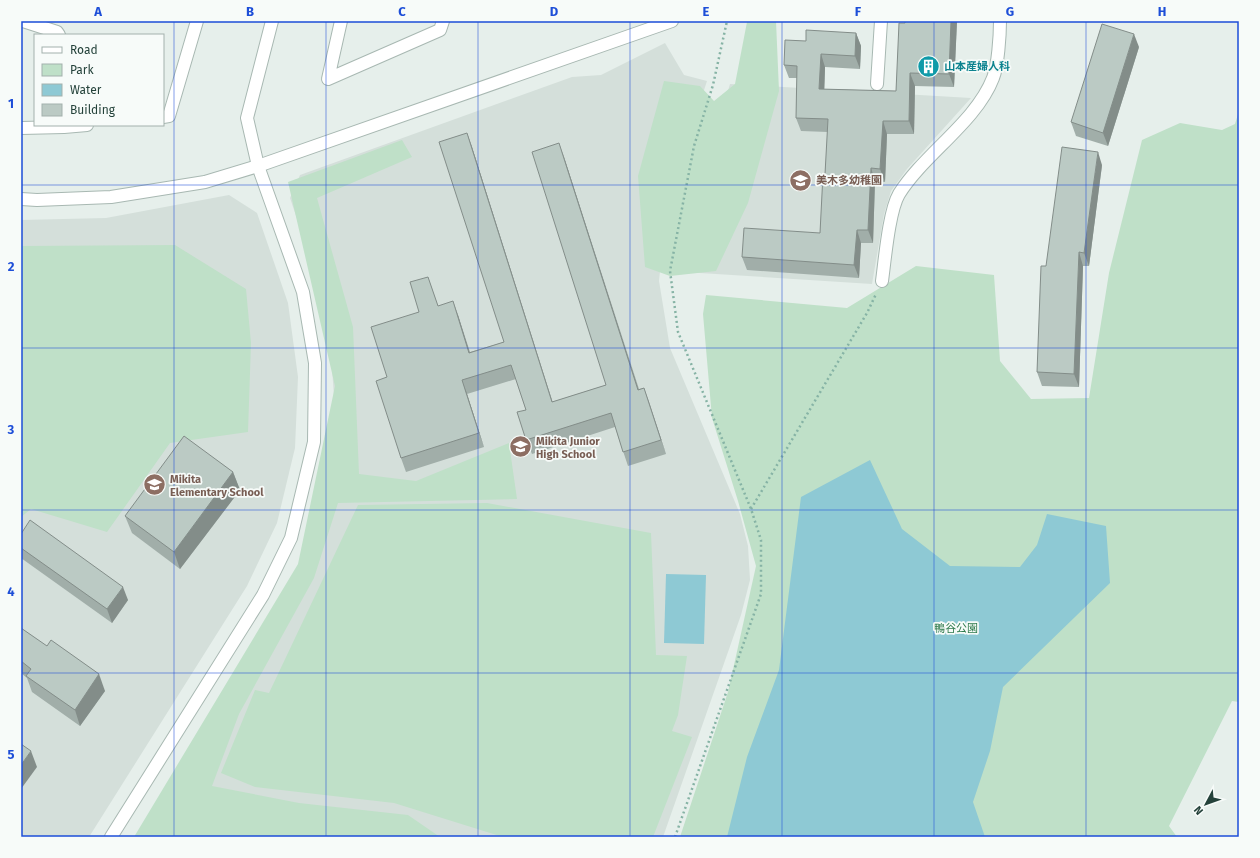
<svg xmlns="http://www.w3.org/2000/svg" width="1260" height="858" font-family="'Fira Sans','Noto Sans JP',sans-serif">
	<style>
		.built { fill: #d4dfda }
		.green { fill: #bfe0c8 }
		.water { fill: #8ec9d4 }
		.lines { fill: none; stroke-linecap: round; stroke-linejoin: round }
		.minor-casing { stroke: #a8b8b2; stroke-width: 14 }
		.path { stroke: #86b3a5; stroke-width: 2.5; stroke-dasharray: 2 3; stroke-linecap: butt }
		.minor { stroke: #fff; stroke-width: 12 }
		.wall { fill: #a1aea9 }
		.shaded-wall { fill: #838d89 }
		.building { fill: #bbcac4; stroke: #838d89 }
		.grid { fill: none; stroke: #1d4ed8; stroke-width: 1; stroke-opacity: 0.55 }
		.labels { text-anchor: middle; stroke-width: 3.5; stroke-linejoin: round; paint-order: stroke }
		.culture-label { font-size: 11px; font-weight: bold; fill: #0d838f; stroke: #f7fbf9; text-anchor: start }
		.education-label { font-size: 11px; font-weight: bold; fill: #785e54; stroke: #f7fbf9; text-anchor: start }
		.park-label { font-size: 11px; fill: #2d7a4b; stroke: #f7fbf9 }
		.neatline { fill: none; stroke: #1d4ed8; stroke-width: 1.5 }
		.grid-label { font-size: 13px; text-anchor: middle; font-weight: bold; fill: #1d4ed8 }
	</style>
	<rect width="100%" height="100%" fill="#e6efeb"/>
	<g class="built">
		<path d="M 665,43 L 684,75 L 707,81 L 667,202 L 659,281 L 670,348 L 740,514 L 748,546 L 750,580 L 741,615 L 663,837 L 136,837 L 304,560 L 335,411 L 328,310 L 290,198 L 300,175 L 572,77 L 601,75 Z"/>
		<path d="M 730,84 L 971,98 L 907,169 L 891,191 L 884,214 L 872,284 L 684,272 L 690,217 Z"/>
		<path d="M 229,195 L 257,213 L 288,303 L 298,377 L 295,448 L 277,523 L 247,586 L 89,837 L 21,837 L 21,220 L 106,218 Z"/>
	</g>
	<g class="green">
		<path d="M 776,21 L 779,91 L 748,203 L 716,271 L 670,276 L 645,267 L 638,176 L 664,81 L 700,86 L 714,101 L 735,84 L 747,22 Z"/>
		<path d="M 1239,111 L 1239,702 L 1232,701 L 1169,826 L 1177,837 L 680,837 L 728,692 L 756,566 L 738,501 L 712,418 L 703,314 L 706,295 L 847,308 L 916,266 L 994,275 L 1000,361 L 1031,399 L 1089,398 L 1109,273 L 1142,140 L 1180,123 L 1222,130 L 1235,124 Z"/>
		<path d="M 402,140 L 412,157 L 317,198 L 353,327 L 359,474 L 416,481 L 509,443 L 517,499 L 338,503 L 314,578 L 239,714 L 212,786 L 299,803 L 408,815 L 440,837 L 134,837 L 298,564 L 335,386 L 288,182 Z"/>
		<path d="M 175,245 L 246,289 L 251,343 L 248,432 L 170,443 L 107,532 L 31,509 L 21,517 L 21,246 Z"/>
		<path d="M 487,503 L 651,533 L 656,655 L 687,656 L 678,715 L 672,731 L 692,737 L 653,837 L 503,837 L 394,803 L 255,787 L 221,773 L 255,690 L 269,693 L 358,505 Z"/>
	</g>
	<g class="water">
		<path d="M 870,460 L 902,529 L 950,566 L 1020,567 L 1037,545 L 1047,514 L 1106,526 L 1110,583 L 1003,687 L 990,751 L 973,802 L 985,837 L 727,837 L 747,757 L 779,670 L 801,497 Z"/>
		<path d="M 666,574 L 706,575 L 704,644 L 664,643 Z"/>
	</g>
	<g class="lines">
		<defs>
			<g id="minor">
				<path d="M 23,21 L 57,32 L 59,35"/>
				<path d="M 341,21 L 328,79 L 440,30 L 443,21"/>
				<path d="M 877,84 L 881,21"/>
				<path d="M 163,117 L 169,116 L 197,21"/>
				<path d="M 21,128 L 64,127 L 87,125"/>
				<path d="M 21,199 L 37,200 L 111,197 L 205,182 L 258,166 L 672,21"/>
				<path d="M 882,281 C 885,259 889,211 899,194 C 924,154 976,122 993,78 C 998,66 1000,35 1000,21"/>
				<path d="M 111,837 L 263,595 L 291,538 L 314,442 L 315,363 L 303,292 L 258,166 L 247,118 L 272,21"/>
			</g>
		</defs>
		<use href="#minor" class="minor-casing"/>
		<g class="path">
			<path d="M 751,509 L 867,313 L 876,294"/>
			<path d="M 675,837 L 761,594 L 761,540 L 751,509 L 678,332 L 670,271 L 694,146 L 713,85 L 727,21"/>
		</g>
		<use href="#minor" class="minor"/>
	</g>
	<g class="wall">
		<path d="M 957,21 L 954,87 L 915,86 L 914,134 L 887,134 L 885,182 L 875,181 L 873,243 L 861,243 L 859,278 L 747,270 L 742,257 L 820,233 L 825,174 L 828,132 L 801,131 L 796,118 L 797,78 L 789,78 L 784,65 L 806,41 L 856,33 L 861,46 L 860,69 L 825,67 L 824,89 L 896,91 L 905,23 Z"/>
		<path d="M 1139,47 L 1108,146 L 1076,136 L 1071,122 Z"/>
		<path d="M 467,133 L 472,147 L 552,402 L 606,385 L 564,157 L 639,389 L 644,388 L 666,454 L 628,466 L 615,427 L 532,454 L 526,440 L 526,410 L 516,379 L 467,394 L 484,447 L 406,472 L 401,458 L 387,377 L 419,312 L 428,277 L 438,306 L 458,315 L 470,352 L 504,342 Z"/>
		<path d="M 1102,165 L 1089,266 L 1083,266 L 1079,387 L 1042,386 L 1037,372 L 1046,266 Z"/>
		<path d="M 233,472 L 240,490 L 180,569 L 132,533 L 125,516 Z"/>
		<path d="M 21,534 L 128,600 L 112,623 L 21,558 Z"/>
		<path d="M 21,628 L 105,691 L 80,726 L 32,692 L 27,678 L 21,673 Z"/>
	</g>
	<g class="shaded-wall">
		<path d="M 951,21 L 957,21 L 954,87 L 949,74 Z"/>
		<path d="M 856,33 L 861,46 L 860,69 L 855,56 Z"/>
		<path d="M 1134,34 L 1139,47 L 1108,146 L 1103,133 Z"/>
		<path d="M 821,54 L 825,67 L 824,102 L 819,89 Z"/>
		<path d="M 910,73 L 915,86 L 914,134 L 909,121 Z"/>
		<path d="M 883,121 L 887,134 L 885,182 L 880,169 Z"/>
		<path d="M 467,133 L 472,147 L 557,416 L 552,402 Z"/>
		<path d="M 559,143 L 564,157 L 643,404 L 638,390 Z"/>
		<path d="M 1098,152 L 1102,165 L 1089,266 L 1084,253 Z"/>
		<path d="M 871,168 L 875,181 L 873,243 L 868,230 Z"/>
		<path d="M 857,230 L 861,243 L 859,278 L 854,265 Z"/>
		<path d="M 1079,252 L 1083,266 L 1079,387 L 1074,374 Z"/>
		<path d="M 453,301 L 458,315 L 474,367 L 469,353 Z"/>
		<path d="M 462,380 L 467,394 L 484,447 L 479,433 Z"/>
		<path d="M 644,388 L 649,402 L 666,454 L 661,440 Z"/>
		<path d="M 233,472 L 240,490 L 180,569 L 174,552 Z"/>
		<path d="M 123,587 L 128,600 L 112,623 L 107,609 Z"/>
		<path d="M 99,674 L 105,691 L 80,726 L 75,710 Z"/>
		<path d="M 31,751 L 37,767 L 21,789 L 21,765 Z"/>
	</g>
	<g class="building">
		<path d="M 905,21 L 951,21 L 949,74 L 910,73 L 909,121 L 883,121 L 880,169 L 871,168 L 868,230 L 857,230 L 854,265 L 742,257 L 744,228 L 820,233 L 823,174 L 825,174 L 828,119 L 796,118 L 797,66 L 784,65 L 785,40 L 806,41 L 806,30 L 856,33 L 855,56 L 821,54 L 819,89 L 896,91 L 899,23 L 905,23 Z"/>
		<path d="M 1102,24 L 1134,34 L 1103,133 L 1071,122 Z"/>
		<path d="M 467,133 L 552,402 L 606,385 L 532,152 L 559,143 L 638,390 L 644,388 L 661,440 L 623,452 L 611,413 L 526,440 L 517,412 L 526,410 L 511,365 L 462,380 L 479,433 L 401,458 L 376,381 L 387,377 L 371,327 L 419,312 L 410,282 L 428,277 L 438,306 L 453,301 L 469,353 L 504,342 L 439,142 Z"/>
		<path d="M 1062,147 L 1098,152 L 1084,253 L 1079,252 L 1074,374 L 1037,372 L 1041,266 L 1046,266 Z"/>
		<path d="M 184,436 L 233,472 L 174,552 L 125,516 Z"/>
		<path d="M 30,520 L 123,587 L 107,609 L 21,548 L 21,534 Z"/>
		<path d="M 21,628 L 47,646 L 51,640 L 99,674 L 75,710 L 26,676 L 31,669 L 21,661 Z"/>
		<path d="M 21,744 L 31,751 L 21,765 Z"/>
	</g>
	<path class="grid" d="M 174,21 L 174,837M 326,21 L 326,837M 478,21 L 478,837M 630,21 L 630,837M 782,21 L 782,837M 934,21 L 934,837M 1086,21 L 1086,837M 21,185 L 1239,185M 21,348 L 1239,348M 21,510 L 1239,510M 21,673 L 1239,673"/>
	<defs>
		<symbol id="building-disc" viewBox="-11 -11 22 22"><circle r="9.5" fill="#0f9aa8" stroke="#f7fbf9"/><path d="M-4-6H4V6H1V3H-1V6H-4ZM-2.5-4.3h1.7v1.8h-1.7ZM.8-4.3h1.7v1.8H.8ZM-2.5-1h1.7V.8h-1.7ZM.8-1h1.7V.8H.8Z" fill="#fff"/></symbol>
		<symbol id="school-disc" viewBox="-11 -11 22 22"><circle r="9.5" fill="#8d6e63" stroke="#f7fbf9"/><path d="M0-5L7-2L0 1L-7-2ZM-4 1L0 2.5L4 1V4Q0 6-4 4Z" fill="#fff"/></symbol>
	</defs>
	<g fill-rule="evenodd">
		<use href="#building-disc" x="916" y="54" width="25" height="25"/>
		<use href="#school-disc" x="788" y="168" width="25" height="25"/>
		<use href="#school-disc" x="508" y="434" width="25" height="25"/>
		<use href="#school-disc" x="142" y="472" width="25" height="25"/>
	</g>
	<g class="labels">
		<g class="culture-label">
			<text x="944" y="70">山本産婦人科</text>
		</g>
		<g class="education-label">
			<text x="816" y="184">美木多幼稚園</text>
			<text x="536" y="445">Mikita Junior<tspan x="536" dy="13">High School</tspan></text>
			<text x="170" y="483">Mikita<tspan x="170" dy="13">Elementary School</tspan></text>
		</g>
		<g class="park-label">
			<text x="956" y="632">鴨谷公園</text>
		</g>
	</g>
	<rect width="1260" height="858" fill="none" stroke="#f7fbf9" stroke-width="44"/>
	<rect x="34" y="34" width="130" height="92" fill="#f7fbf9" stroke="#a3b1ad"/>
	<rect x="42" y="47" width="20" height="6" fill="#ffffff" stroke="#a3b1ad"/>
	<text x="70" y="54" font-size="12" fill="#24423a">Road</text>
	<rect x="42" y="64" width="20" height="12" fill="#bfe0c8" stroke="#a3b1ad"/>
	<text x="70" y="74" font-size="12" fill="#24423a">Park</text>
	<rect x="42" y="84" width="20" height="12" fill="#8ec9d4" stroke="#a3b1ad"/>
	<text x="70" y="94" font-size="12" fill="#24423a">Water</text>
	<rect x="42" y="104" width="20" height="12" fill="#bbcac4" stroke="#a3b1ad"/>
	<text x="70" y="114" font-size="12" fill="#24423a">Building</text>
	<g transform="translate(1206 804) rotate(229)" stroke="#f7fbf9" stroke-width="3" paint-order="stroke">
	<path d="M0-3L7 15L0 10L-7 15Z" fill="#24423a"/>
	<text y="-6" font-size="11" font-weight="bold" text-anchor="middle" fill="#24423a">N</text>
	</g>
	<rect x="22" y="22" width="1216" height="814" class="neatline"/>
	<g class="grid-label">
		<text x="98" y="16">A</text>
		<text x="250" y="16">B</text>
		<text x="402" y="16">C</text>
		<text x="554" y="16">D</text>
		<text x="706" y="16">E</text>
		<text x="858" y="16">F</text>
		<text x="1010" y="16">G</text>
		<text x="1162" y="16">H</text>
		<text x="11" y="108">1</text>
		<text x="11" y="271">2</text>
		<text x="11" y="434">3</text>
		<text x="11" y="596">4</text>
		<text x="11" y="759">5</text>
	</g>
</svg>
